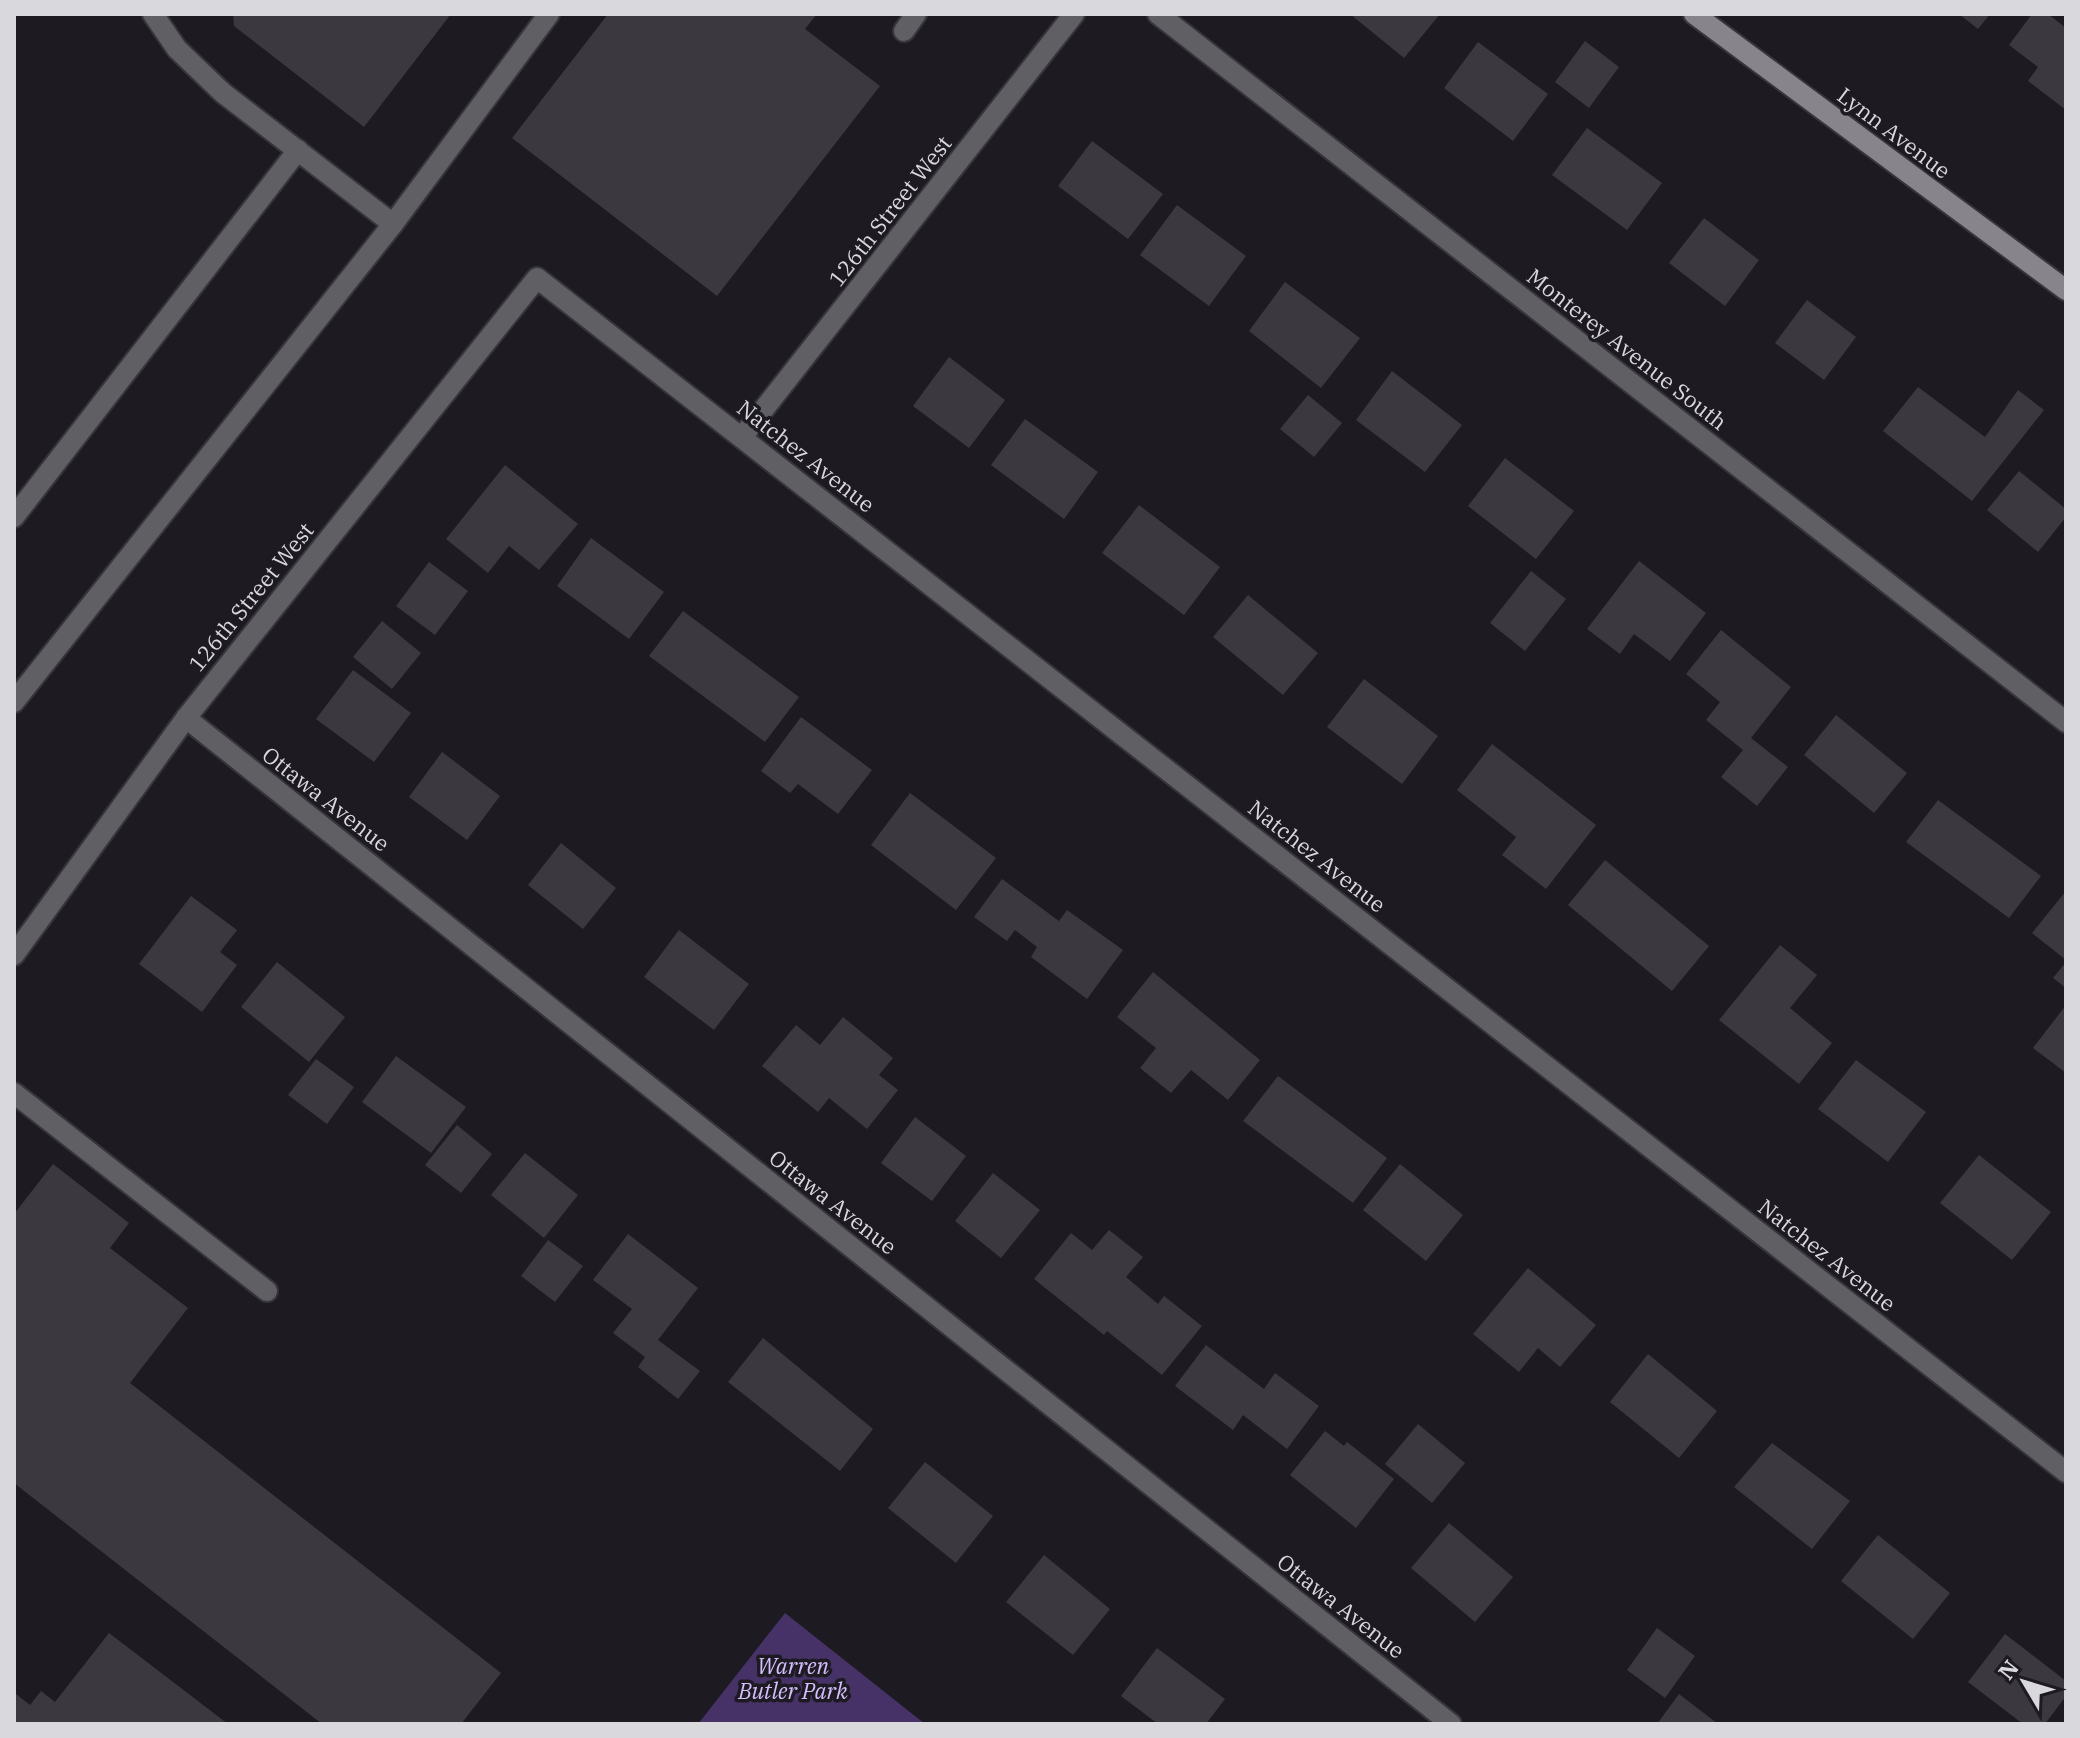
<svg xmlns="http://www.w3.org/2000/svg" width="2080" height="1738" font-family="'IBM Plex Serif',serif">
	<style>
		.green { fill: #473268 }
		.building { fill: #3b3840 }
		.lines { fill: none; stroke-linecap: round; stroke-linejoin: round }
		.service-casing { stroke: #37353c; stroke-width: 24 }
		.minor-casing { stroke: #37353c; stroke-width: 24 }
		.secondary-casing { stroke: #37353c; stroke-width: 24 }
		.service { stroke: #605f63; stroke-width: 20 }
		.minor { stroke: #605f63; stroke-width: 20 }
		.secondary { stroke: #87858b; stroke-width: 20 }
		.labels { text-anchor: middle; stroke-width: 7; stroke-linejoin: round; paint-order: stroke }
		.street-label { font-size: 22px; fill: #d9d8dd; stroke: #1d1a22 }
		.park-label { font-size: 22px; font-style: italic; fill: #d4befd; stroke: #1d1a22 }
	</style>
	<rect width="100%" height="100%" fill="#1d1a22"/>
	<path class="green" d="M 785,1613 L 925,1724 L 698,1724 Z"/>
	<g class="building">
		<path d="M 233,14 L 451,14 L 364,127 L 234,26 Z"/>
		<path d="M 608,14 L 817,14 L 805,29 L 880,86 L 717,296 L 512,138 Z"/>
		<path d="M 1350,14 L 1440,14 L 1404,58 Z"/>
		<path d="M 1959,14 L 1990,14 L 1978,29 Z"/>
		<path d="M 2032,14 L 2048,14 L 2066,28 L 2066,110 L 2028,81 L 2038,67 L 2009,45 Z"/>
		<path d="M 1585,41 L 1619,67 L 1589,108 L 1555,82 Z"/>
		<path d="M 1478,42 L 1548,94 L 1513,141 L 1444,88 Z"/>
		<path d="M 1587,128 L 1662,183 L 1627,230 L 1552,175 Z"/>
		<path d="M 1092,141 L 1163,194 L 1128,239 L 1058,186 Z"/>
		<path d="M 1177,205 L 1246,256 L 1209,306 L 1140,255 Z"/>
		<path d="M 1704,218 L 1759,260 L 1725,306 L 1669,263 Z"/>
		<path d="M 1285,282 L 1360,338 L 1321,388 L 1249,331 Z"/>
		<path d="M 1807,300 L 1856,337 L 1824,380 L 1775,343 Z"/>
		<path d="M 949,357 L 1005,400 L 969,448 L 913,406 Z"/>
		<path d="M 1392,371 L 1462,425 L 1425,472 L 1356,420 Z"/>
		<path d="M 1918,387 L 1985,437 L 2018,390 L 2044,410 L 1972,501 L 1883,431 Z"/>
		<path d="M 1308,395 L 1342,423 L 1314,457 L 1280,429 Z"/>
		<path d="M 1025,419 L 1098,472 L 1064,519 L 991,465 Z"/>
		<path d="M 1505,458 L 1574,511 L 1536,559 L 1468,506 Z"/>
		<path d="M 505,465 L 578,524 L 539,570 L 509,546 L 488,573 L 446,539 Z"/>
		<path d="M 2019,471 L 2066,509 L 2066,517 L 2038,552 L 1987,510 Z"/>
		<path d="M 1139,505 L 1220,567 L 1184,615 L 1102,553 Z"/>
		<path d="M 591,538 L 664,592 L 629,639 L 557,586 Z"/>
		<path d="M 1639,561 L 1706,613 L 1670,661 L 1634,634 L 1620,654 L 1587,629 Z"/>
		<path d="M 429,562 L 468,591 L 435,635 L 396,606 Z"/>
		<path d="M 1531,571 L 1566,599 L 1525,651 L 1490,623 Z"/>
		<path d="M 1248,595 L 1318,653 L 1283,695 L 1213,637 Z"/>
		<path d="M 683,611 L 799,697 L 765,742 L 649,656 Z"/>
		<path d="M 382,621 L 421,653 L 392,689 L 353,657 Z"/>
		<path d="M 1721,630 L 1791,687 L 1751,738 L 1788,767 L 1757,806 L 1721,777 L 1743,750 L 1706,720 L 1720,702 L 1686,674 Z"/>
		<path d="M 353,670 L 411,713 L 374,762 L 316,719 Z"/>
		<path d="M 1364,679 L 1438,736 L 1402,784 L 1327,727 Z"/>
		<path d="M 1836,715 L 1907,773 L 1874,813 L 1804,755 Z"/>
		<path d="M 801,717 L 872,770 L 838,814 L 798,784 L 790,793 L 761,771 Z"/>
		<path d="M 1492,744 L 1596,825 L 1546,889 L 1502,855 L 1516,837 L 1457,790 Z"/>
		<path d="M 442,752 L 500,796 L 467,840 L 409,797 Z"/>
		<path d="M 910,793 L 996,858 L 956,910 L 871,845 Z"/>
		<path d="M 1938,800 L 2041,876 L 2009,918 L 1906,842 Z"/>
		<path d="M 561,843 L 616,888 L 583,929 L 528,885 Z"/>
		<path d="M 1605,860 L 1709,946 L 1672,991 L 1568,905 Z"/>
		<path d="M 1002,879 L 1059,921 L 1067,910 L 1123,950 L 1087,999 L 1031,957 L 1037,947 L 1015,930 L 1007,941 L 974,917 Z"/>
		<path d="M 2066,891 L 2066,960 L 2032,933 Z"/>
		<path d="M 191,896 L 237,930 L 220,952 L 237,965 L 202,1012 L 139,964 Z"/>
		<path d="M 679,930 L 749,984 L 714,1030 L 644,977 Z"/>
		<path d="M 1780,945 L 1817,975 L 1790,1008 L 1832,1043 L 1799,1084 L 1719,1020 Z"/>
		<path d="M 277,962 L 345,1017 L 309,1062 L 241,1007 Z"/>
		<path d="M 2066,962 L 2066,988 L 2053,978 Z"/>
		<path d="M 1153,972 L 1260,1060 L 1228,1100 L 1191,1070 L 1171,1093 L 1140,1068 L 1156,1048 L 1117,1017 Z"/>
		<path d="M 2066,1005 L 2066,1073 L 2033,1048 Z"/>
		<path d="M 843,1017 L 893,1058 L 879,1075 L 898,1090 L 867,1129 L 829,1098 L 818,1112 L 762,1066 L 796,1025 L 820,1045 Z"/>
		<path d="M 396,1056 L 466,1107 L 431,1153 L 362,1102 Z"/>
		<path d="M 316,1059 L 354,1087 L 327,1124 L 288,1095 Z"/>
		<path d="M 1856,1060 L 1926,1112 L 1888,1162 L 1818,1109 Z"/>
		<path d="M 1278,1076 L 1387,1158 L 1353,1203 L 1243,1121 Z"/>
		<path d="M 915,1117 L 966,1156 L 932,1201 L 881,1163 Z"/>
		<path d="M 457,1125 L 492,1154 L 461,1193 L 425,1165 Z"/>
		<path d="M 525,1153 L 578,1195 L 544,1238 L 491,1195 Z"/>
		<path d="M 1979,1155 L 2051,1212 L 2012,1260 L 1940,1203 Z"/>
		<path d="M 53,1164 L 129,1223 L 110,1248 L 188,1308 L 130,1383 L 501,1673 L 461,1724 L 322,1724 L 14,1483 L 14,1214 Z"/>
		<path d="M 1400,1164 L 1463,1215 L 1426,1261 L 1363,1210 Z"/>
		<path d="M 993,1173 L 1040,1210 L 1001,1258 L 955,1221 Z"/>
		<path d="M 1109,1230 L 1143,1257 L 1126,1277 L 1158,1304 L 1164,1296 L 1202,1326 L 1162,1375 L 1107,1331 L 1104,1335 L 1034,1279 L 1071,1233 L 1092,1250 Z"/>
		<path d="M 628,1234 L 698,1288 L 658,1340 L 700,1371 L 678,1399 L 638,1367 L 645,1357 L 613,1333 L 632,1309 L 593,1280 Z"/>
		<path d="M 548,1240 L 583,1266 L 555,1302 L 521,1276 Z"/>
		<path d="M 1528,1268 L 1596,1325 L 1560,1367 L 1538,1348 L 1519,1372 L 1473,1334 Z"/>
		<path d="M 763,1338 L 873,1429 L 840,1471 L 728,1382 Z"/>
		<path d="M 1206,1345 L 1264,1389 L 1275,1373 L 1319,1406 L 1287,1449 L 1243,1415 L 1233,1430 L 1175,1386 Z"/>
		<path d="M 1648,1354 L 1717,1411 L 1679,1458 L 1610,1402 Z"/>
		<path d="M 1418,1424 L 1465,1463 L 1432,1503 L 1385,1464 Z"/>
		<path d="M 1325,1431 L 1344,1446 L 1347,1442 L 1394,1479 L 1356,1528 L 1290,1475 Z"/>
		<path d="M 1772,1443 L 1850,1501 L 1812,1549 L 1734,1487 Z"/>
		<path d="M 925,1462 L 993,1516 L 956,1563 L 888,1508 Z"/>
		<path d="M 1449,1523 L 1513,1577 L 1475,1622 L 1411,1568 Z"/>
		<path d="M 1878,1535 L 1950,1593 L 1913,1639 L 1841,1581 Z"/>
		<path d="M 1044,1555 L 1110,1609 L 1073,1655 L 1006,1602 Z"/>
		<path d="M 1657,1628 L 1695,1656 L 1665,1698 L 1627,1670 Z"/>
		<path d="M 109,1633 L 228,1724 L 14,1724 L 14,1697 L 16,1694 L 30,1705 L 41,1691 L 55,1702 Z"/>
		<path d="M 2005,1634 L 2066,1681 L 2066,1696 L 2045,1724 L 2023,1724 L 1968,1682 Z"/>
		<path d="M 1157,1648 L 1225,1699 L 1206,1724 L 1158,1724 L 1121,1696 Z"/>
		<path d="M 1679,1694 L 1718,1724 L 1657,1724 Z"/>
	</g>
	<g class="lines">
		<defs>
			<g id="service">
				<path d="M 153,14 L 177,49 L 223,93 L 393,224"/>
				<path d="M 904,31 L 916,14"/>
				<path d="M 14,517 L 298,150"/>
				<path d="M 14,702 L 393,224 L 549,14"/>
				<path d="M 14,1093 L 267,1291"/>
			</g>
			<g id="minor">
				<path d="M 1158,14 L 2066,722"/>
				<path d="M 742,437 L 1074,14"/>
				<path d="M 186,718 L 1451,1724"/>
				<path d="M 14,955 L 186,718 L 537,278 L 2066,1472"/>
			</g>
			<path id="secondary" d="M 1694,14 L 2066,290"/>
		</defs>
		<use href="#service" class="service-casing"/>
		<use href="#minor" class="minor-casing"/>
		<use href="#secondary" class="secondary-casing"/>
		<use href="#service" class="service"/>
		<use href="#minor" class="minor"/>
		<use href="#secondary" class="secondary"/>
	</g>
	<g class="labels">
		<g class="street-label">
			<text transform="translate(1894 133) rotate(37)" y="8">Lynn Avenue</text>
			<text transform="translate(890 211) rotate(-52)" y="8">126th Street West</text>
			<text transform="translate(1627 349) rotate(38)" y="8">Monterey Avenue South</text>
			<text transform="translate(806 456) rotate(38)" y="8">Natchez Avenue</text>
			<text transform="translate(251 597) rotate(-51)" y="8">126th Street West</text>
			<text transform="translate(326 799) rotate(38)" y="8">Ottawa Avenue</text>
			<text transform="translate(1317 856) rotate(38)" y="8">Natchez Avenue</text>
			<text transform="translate(833 1202) rotate(38)" y="8">Ottawa Avenue</text>
			<text transform="translate(1827 1255) rotate(38)" y="8">Natchez Avenue</text>
			<text transform="translate(1341 1606) rotate(38)" y="8">Ottawa Avenue</text>
		</g>
		<g class="park-label">
			<text x="793" y="1674">Warren<tspan x="793" dy="25">Butler Park</tspan></text>
		</g>
	</g>
	<rect width="2080" height="1738" fill="none" stroke="#d9d8dd" stroke-width="32"/>
	<g transform="translate(2024 1682) rotate(308)" stroke="#1d1a22" stroke-width="6" paint-order="stroke">
	<path d="M0-6L14 30L0 20L-14 30Z" fill="#d9d8dd"/>
	<text y="-12" font-size="22" font-weight="bold" text-anchor="middle" fill="#d9d8dd">N</text>
	</g>
</svg>
